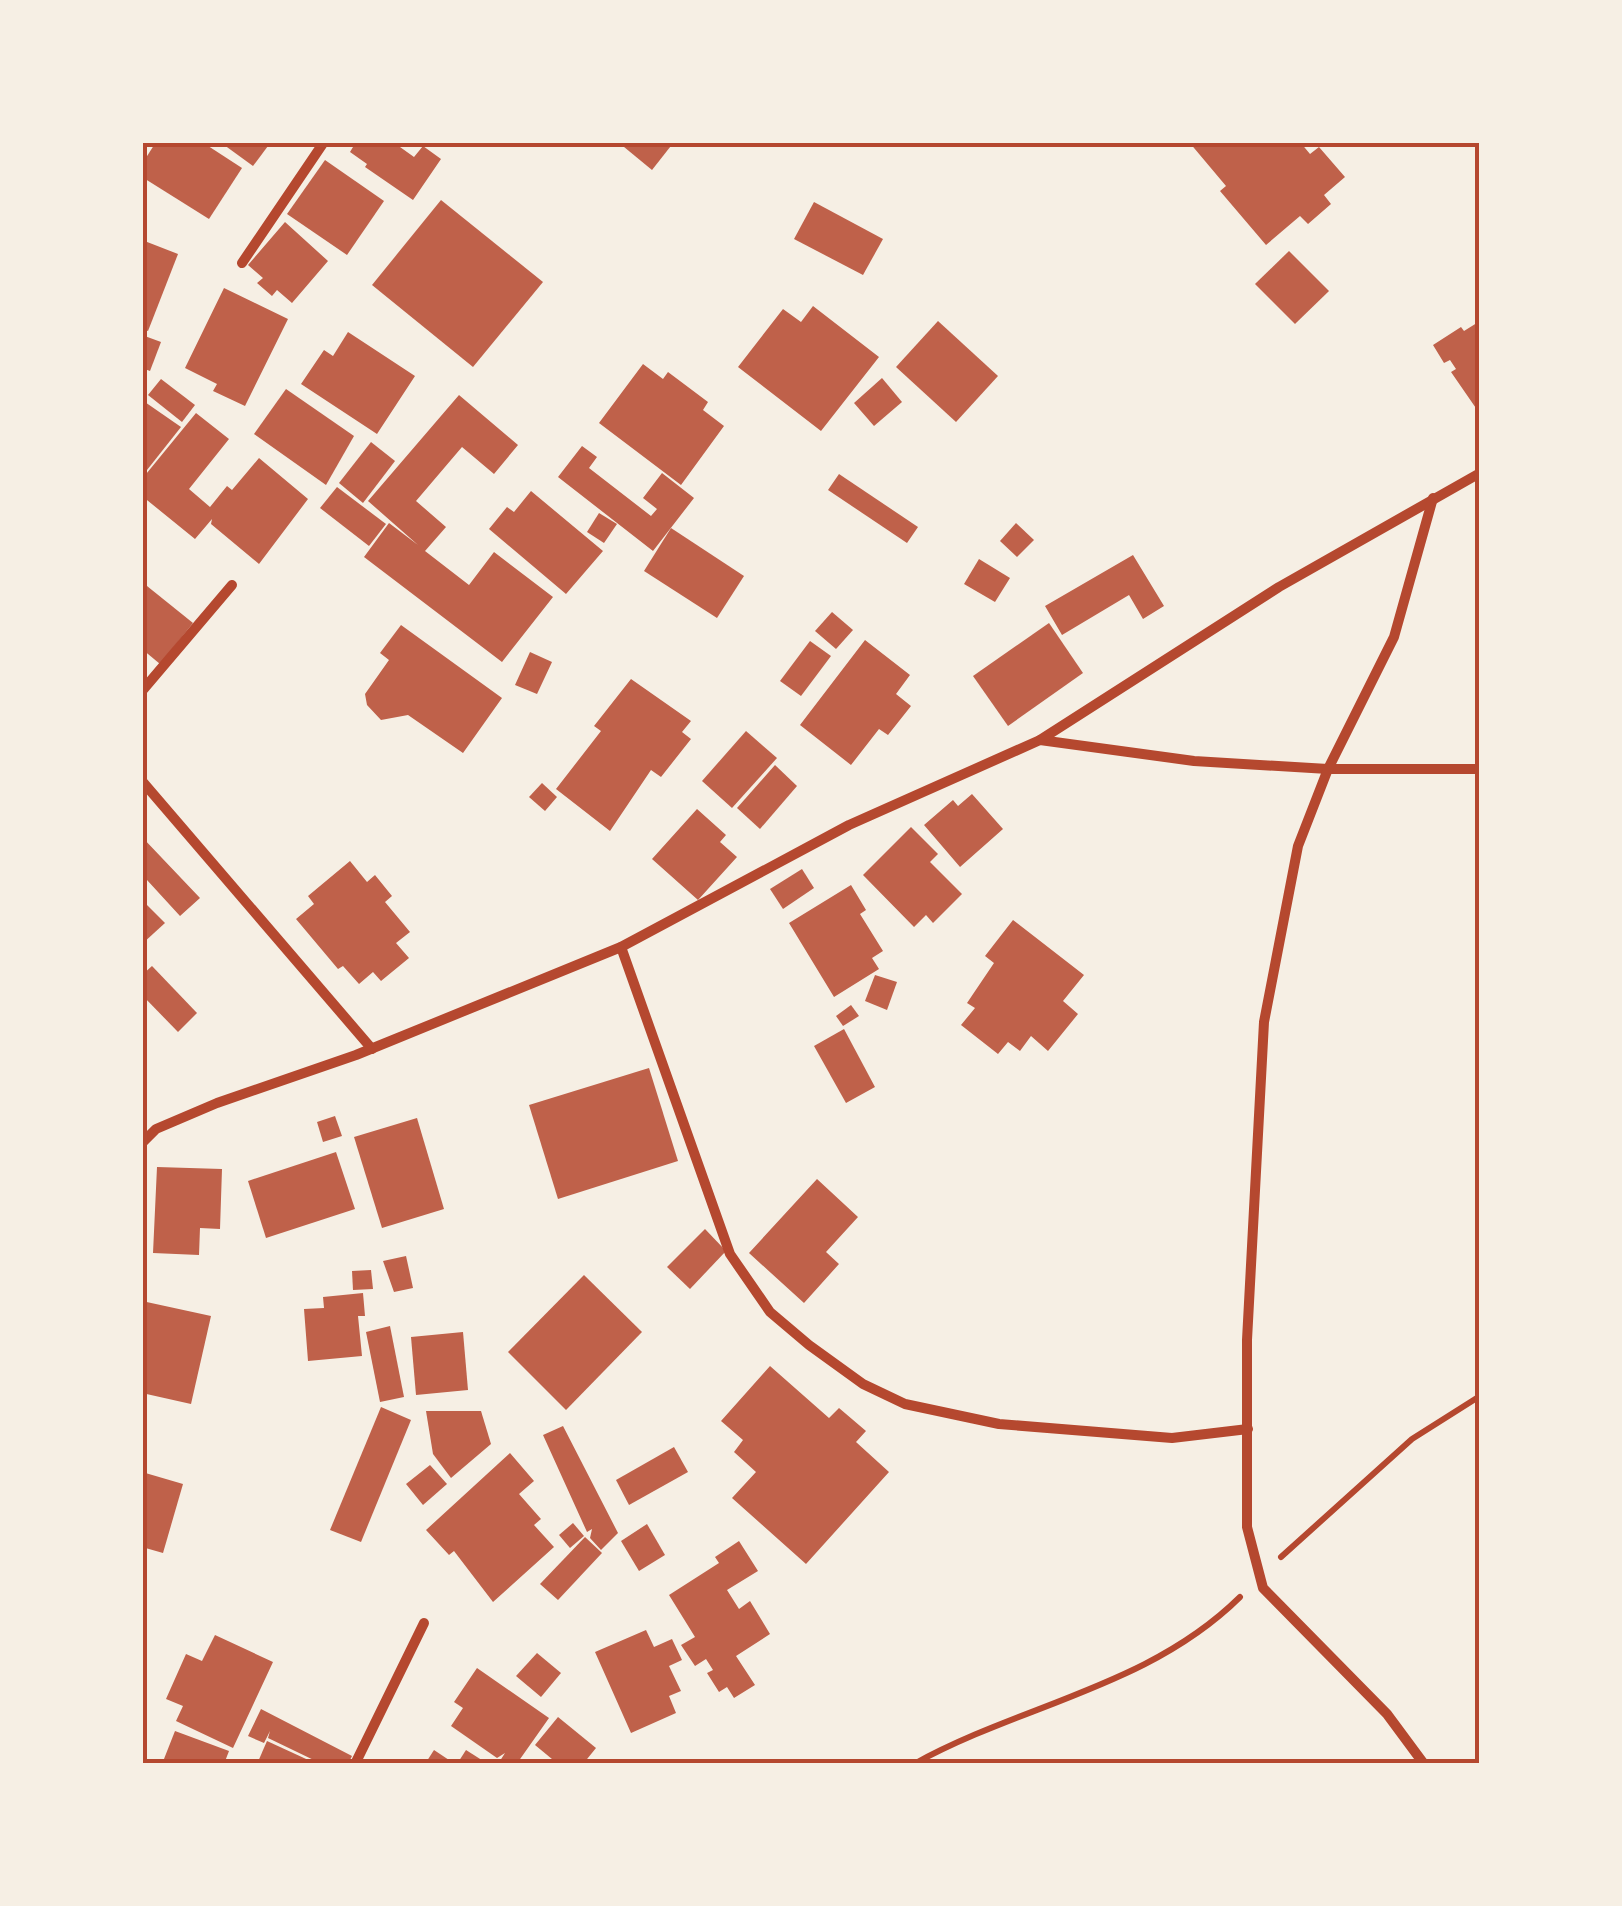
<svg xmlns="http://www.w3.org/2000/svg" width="1622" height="1906" font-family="'Alegreya Sans',sans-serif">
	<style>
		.building { fill: #bf614a }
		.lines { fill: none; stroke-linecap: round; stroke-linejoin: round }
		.path { stroke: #b5482f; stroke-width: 6 }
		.minor { stroke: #b5482f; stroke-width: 10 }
		.neatline { fill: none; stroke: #b5482f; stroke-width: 4 }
	</style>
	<rect width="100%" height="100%" fill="#f6efe4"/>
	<g class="building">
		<path d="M 156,142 L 202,142 L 242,168 L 209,219 L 142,177 L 142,164 Z"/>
		<path d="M 220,142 L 271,142 L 253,166 Z"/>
		<path d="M 356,142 L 393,142 L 414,157 L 423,146 L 441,159 L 413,200 L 365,167 L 367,164 L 350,152 Z"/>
		<path d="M 618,142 L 674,142 L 652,170 Z"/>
		<path d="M 1189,142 L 1300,142 L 1310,154 L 1319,147 L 1345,177 L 1324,195 L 1331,204 L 1308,224 L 1300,216 L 1266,245 L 1220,191 L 1226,186 Z"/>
		<path d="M 325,160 L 384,201 L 347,255 L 287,214 Z"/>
		<path d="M 441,200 L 543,282 L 473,367 L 372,285 Z"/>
		<path d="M 814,202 L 883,239 L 863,275 L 794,239 Z"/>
		<path d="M 285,222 L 328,261 L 292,303 L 277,290 L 272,296 L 257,283 L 263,278 L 248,265 Z"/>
		<path d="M 142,240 L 178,254 L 148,331 L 142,329 Z"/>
		<path d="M 1289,251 L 1329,291 L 1295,324 L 1255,284 Z"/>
		<path d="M 224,288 L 288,319 L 245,406 L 213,391 L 217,384 L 185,368 Z"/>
		<path d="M 813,306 L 879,357 L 821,431 L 738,367 L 783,309 L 801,322 Z"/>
		<path d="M 938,321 L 998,376 L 956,422 L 896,367 Z"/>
		<path d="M 1480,321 L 1480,414 L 1451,372 L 1456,369 L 1450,360 L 1444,363 L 1433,345 L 1461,327 L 1464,331 Z"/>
		<path d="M 348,332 L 415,376 L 377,434 L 301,384 L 324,350 L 333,356 Z"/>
		<path d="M 142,335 L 161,342 L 150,371 L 142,368 Z"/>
		<path d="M 643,364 L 663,379 L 668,372 L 708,402 L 703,410 L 724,426 L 681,485 L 599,423 Z"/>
		<path d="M 882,378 L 902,402 L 874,426 L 854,403 Z"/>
		<path d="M 161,379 L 195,405 L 182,422 L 148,395 Z"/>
		<path d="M 286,389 L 354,436 L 326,485 L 254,434 Z"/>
		<path d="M 459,395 L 518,445 L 494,474 L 462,447 L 416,501 L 446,527 L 425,551 L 469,585 L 494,552 L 553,597 L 502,662 L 364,557 L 389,523 L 418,545 L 368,501 Z"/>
		<path d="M 142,400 L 181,427 L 147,470 L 142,466 Z"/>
		<path d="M 196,413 L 229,439 L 189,489 L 210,507 L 227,486 L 232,490 L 259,458 L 308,499 L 259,564 L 211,524 L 212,519 L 195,539 L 142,496 L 142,479 Z"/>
		<path d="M 371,442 L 395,461 L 363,503 L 339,483 Z"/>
		<path d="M 582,446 L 597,457 L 589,468 L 651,516 L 657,509 L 643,498 L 662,473 L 694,498 L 653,551 L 558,477 Z"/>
		<path d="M 839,474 L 918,527 L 907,543 L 828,490 Z"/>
		<path d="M 337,487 L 386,524 L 369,546 L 320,508 Z"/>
		<path d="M 531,491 L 603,551 L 566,594 L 489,529 L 507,507 L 514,512 Z"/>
		<path d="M 599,513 L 617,524 L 604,543 L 587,532 Z"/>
		<path d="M 1016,523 L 1034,540 L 1017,557 L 1000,541 Z"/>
		<path d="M 671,528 L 744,576 L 717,618 L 644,571 Z"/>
		<path d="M 1133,555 L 1164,606 L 1143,619 L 1129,595 L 1062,635 L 1045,606 Z"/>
		<path d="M 979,559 L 1010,578 L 995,602 L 964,584 Z"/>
		<path d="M 142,582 L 193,623 L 160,664 L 142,649 Z"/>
		<path d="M 832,612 L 853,630 L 836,649 L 815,631 Z"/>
		<path d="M 1049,623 L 1083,673 L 1008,726 L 973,676 Z"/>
		<path d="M 401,625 L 502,698 L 463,753 L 408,715 L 381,720 L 367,705 L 365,694 L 389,660 L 380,653 Z"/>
		<path d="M 865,640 L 910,675 L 896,694 L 911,706 L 888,735 L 879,729 L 851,765 L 800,725 Z"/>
		<path d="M 810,641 L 831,656 L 801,696 L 780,681 Z"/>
		<path d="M 530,652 L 552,662 L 537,694 L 515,685 Z"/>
		<path d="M 631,679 L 691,721 L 682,732 L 691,739 L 661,777 L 651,770 L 610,831 L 556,789 L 601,731 L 594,726 Z"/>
		<path d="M 746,731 L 777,758 L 732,808 L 702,781 Z"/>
		<path d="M 775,765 L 797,786 L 760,829 L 737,808 Z"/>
		<path d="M 542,783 L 557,797 L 545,811 L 529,797 Z"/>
		<path d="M 972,794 L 1003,829 L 960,867 L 924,825 L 953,800 L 958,806 Z"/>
		<path d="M 697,809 L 726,835 L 720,842 L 737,857 L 698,900 L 652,859 Z"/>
		<path d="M 911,827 L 938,854 L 930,862 L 962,894 L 933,923 L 926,915 L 914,927 L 863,875 Z"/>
		<path d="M 142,837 L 200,898 L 180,916 L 147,880 L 142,884 Z"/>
		<path d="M 350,861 L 367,882 L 375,875 L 392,896 L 385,902 L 410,932 L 396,943 L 409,958 L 381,981 L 373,972 L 359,984 L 343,966 L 338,969 L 296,919 L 314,904 L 308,896 Z"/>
		<path d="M 802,869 L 814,888 L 783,909 L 770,889 Z"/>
		<path d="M 851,885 L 866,910 L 860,914 L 883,951 L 872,958 L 879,969 L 834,997 L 789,923 Z"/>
		<path d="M 142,900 L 165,923 L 142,944 Z"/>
		<path d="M 1013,920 L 1084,975 L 1063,1001 L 1078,1014 L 1048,1051 L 1031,1036 L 1020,1051 L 1008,1042 L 998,1054 L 961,1025 L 975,1008 L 967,1003 L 994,963 L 985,956 Z"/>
		<path d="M 152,966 L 197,1013 L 178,1032 L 142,995 L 142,975 Z"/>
		<path d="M 875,975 L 897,982 L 887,1010 L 865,1001 Z"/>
		<path d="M 851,1005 L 859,1016 L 843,1026 L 836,1016 Z"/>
		<path d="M 844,1029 L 875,1087 L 846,1103 L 814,1046 Z"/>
		<path d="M 649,1068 L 678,1161 L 558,1199 L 529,1105 Z"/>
		<path d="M 335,1116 L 342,1136 L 323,1142 L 317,1122 Z"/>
		<path d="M 417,1118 L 444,1209 L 382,1228 L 354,1137 Z"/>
		<path d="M 336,1152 L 355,1209 L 266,1238 L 248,1181 Z"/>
		<path d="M 157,1167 L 222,1169 L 220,1229 L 200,1228 L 199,1255 L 153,1253 Z"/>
		<path d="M 817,1179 L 858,1217 L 826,1252 L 839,1264 L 804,1303 L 749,1253 Z"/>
		<path d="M 705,1229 L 726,1251 L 690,1289 L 667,1267 Z"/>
		<path d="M 406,1256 L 413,1288 L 394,1292 L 383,1261 Z"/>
		<path d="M 371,1270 L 373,1289 L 353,1290 L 352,1271 Z"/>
		<path d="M 584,1275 L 642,1332 L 566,1410 L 508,1352 Z"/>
		<path d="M 363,1293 L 365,1316 L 358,1316 L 362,1356 L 308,1361 L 304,1309 L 324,1308 L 323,1297 Z"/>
		<path d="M 142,1301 L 211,1316 L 191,1404 L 142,1393 Z"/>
		<path d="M 390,1326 L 404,1397 L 380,1402 L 366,1332 Z"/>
		<path d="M 463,1332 L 468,1390 L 416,1395 L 411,1337 Z"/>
		<path d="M 770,1366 L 829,1418 L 839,1408 L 866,1431 L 856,1442 L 889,1472 L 806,1564 L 732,1498 L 756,1472 L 734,1452 L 743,1440 L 721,1421 Z"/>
		<path d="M 381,1407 L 411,1420 L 361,1542 L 330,1530 Z"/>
		<path d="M 426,1411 L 481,1411 L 491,1444 L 451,1478 L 433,1454 Z"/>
		<path d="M 563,1426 L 618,1533 L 601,1550 L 590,1538 L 592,1529 L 587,1532 L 543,1435 Z"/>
		<path d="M 674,1447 L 688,1472 L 629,1505 L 616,1480 Z"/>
		<path d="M 510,1453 L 534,1481 L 519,1494 L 541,1519 L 534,1525 L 554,1547 L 493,1602 L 454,1551 L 449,1555 L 426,1530 Z"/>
		<path d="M 430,1465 L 447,1484 L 423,1505 L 406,1484 Z"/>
		<path d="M 142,1472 L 183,1484 L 163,1553 L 142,1547 Z"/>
		<path d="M 573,1523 L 584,1536 L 570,1548 L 559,1535 Z"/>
		<path d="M 647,1524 L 665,1555 L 639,1571 L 621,1541 Z"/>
		<path d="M 585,1537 L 602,1553 L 558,1600 L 540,1584 Z"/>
		<path d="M 739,1541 L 758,1571 L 727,1590 L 739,1609 L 750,1601 L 770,1634 L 736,1656 L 755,1685 L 734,1698 L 727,1687 L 719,1692 L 707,1673 L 713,1670 L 706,1659 L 695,1666 L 681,1645 L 695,1637 L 669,1595 L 719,1563 L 715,1557 Z"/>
		<path d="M 646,1630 L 654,1647 L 672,1639 L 682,1660 L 669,1666 L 681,1691 L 669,1696 L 676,1713 L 631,1733 L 595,1652 Z"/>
		<path d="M 215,1635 L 273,1662 L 233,1748 L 176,1721 L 183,1706 L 166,1699 L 186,1654 L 202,1661 Z"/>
		<path d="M 537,1653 L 561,1673 L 541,1697 L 516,1676 Z"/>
		<path d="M 477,1668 L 549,1718 L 518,1762 L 498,1764 L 505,1753 L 497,1758 L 451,1726 L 463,1708 L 454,1702 Z"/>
		<path d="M 261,1709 L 352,1756 L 348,1764 L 322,1764 L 268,1738 L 270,1731 L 264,1743 L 248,1736 Z"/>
		<path d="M 558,1717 L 596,1748 L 583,1764 L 558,1764 L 535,1745 Z"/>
		<path d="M 175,1731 L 229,1751 L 224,1764 L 162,1764 Z"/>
		<path d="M 267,1741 L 317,1764 L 257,1764 Z"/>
		<path d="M 434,1750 L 455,1764 L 425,1764 Z"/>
		<path d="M 466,1750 L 488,1764 L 457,1764 Z"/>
	</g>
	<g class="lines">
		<g class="path">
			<path d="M 1281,1557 L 1412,1439 L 1480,1396"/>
			<path d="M 914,1764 C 1022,1704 1149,1687 1240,1597"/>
		</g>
		<g class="minor">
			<path d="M 242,263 L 324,142"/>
			<path d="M 142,691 L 232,585"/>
			<path d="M 1040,740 L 1194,761 L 1328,769 L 1480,769"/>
			<path d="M 142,781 L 372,1049"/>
			<path d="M 621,947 L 730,1254 L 770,1312 L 809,1345 L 863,1384 L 905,1404 L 999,1424 L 1172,1438 L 1248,1429"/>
			<path d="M 142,1143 L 156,1129 L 217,1103 L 356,1055 L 621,947 L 849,825 L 1040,740 L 1279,587 L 1480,473"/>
			<path d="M 355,1764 L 424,1623"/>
			<path d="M 1424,1764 L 1387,1714 L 1263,1588 L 1247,1527 L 1247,1340 L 1264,1022 L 1298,846 L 1328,769 L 1394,637 L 1433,498"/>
		</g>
	</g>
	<rect width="1622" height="1906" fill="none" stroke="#f6efe4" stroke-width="290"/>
	<rect x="145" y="145" width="1332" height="1616" class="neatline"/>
</svg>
